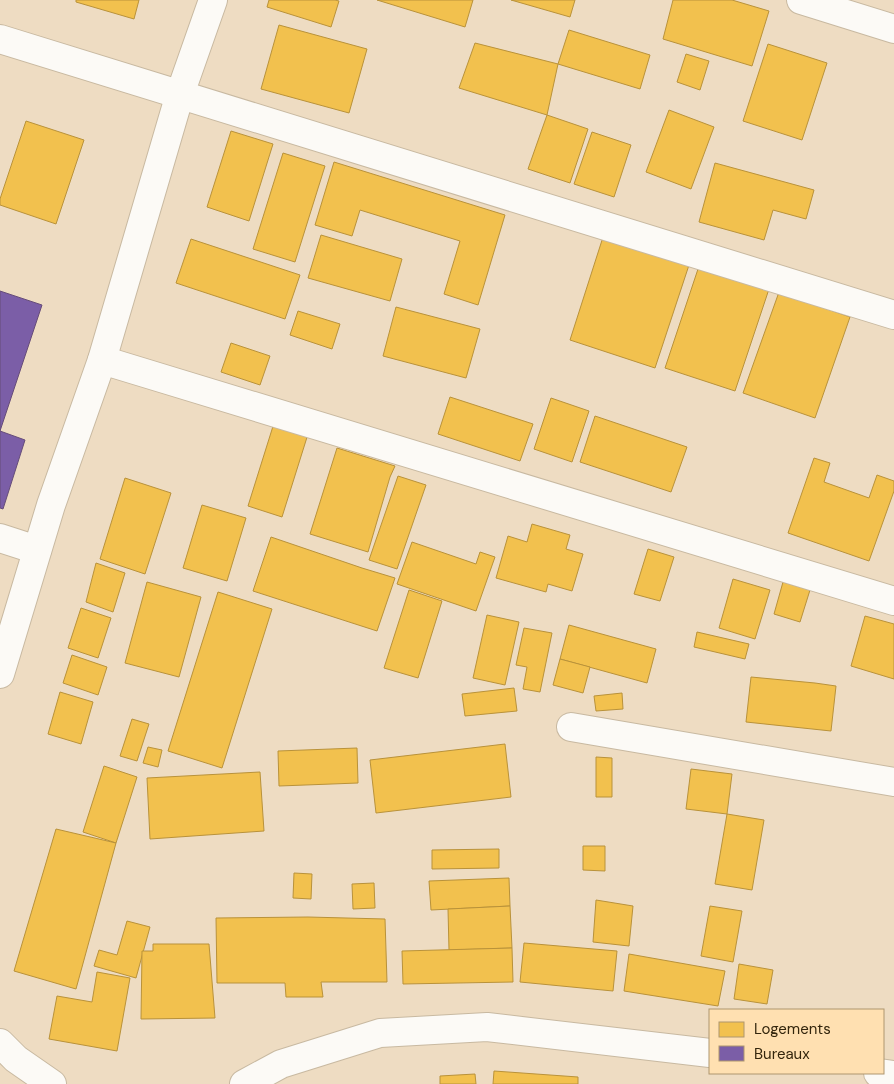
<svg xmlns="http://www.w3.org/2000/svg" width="894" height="1084" font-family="'DM Sans',sans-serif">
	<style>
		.homes { fill: #f2c14e; stroke: #b9923a }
		.offices { fill: #7b5ea7; stroke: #664d79 }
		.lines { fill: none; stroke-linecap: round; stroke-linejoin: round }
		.minor-casing { stroke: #c8b9a1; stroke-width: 30 }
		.minor { stroke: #fcfaf6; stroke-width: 28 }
	</style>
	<rect width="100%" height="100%" fill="#eedcc2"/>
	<g class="homes">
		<path d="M 76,0 L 139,0 L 134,19 L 76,2 Z"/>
		<path d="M 269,0 L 335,0 L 339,1 L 331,27 L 267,7 Z"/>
		<path d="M 377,0 L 473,0 L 465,27 Z"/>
		<path d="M 511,0 L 575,0 L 570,17 Z"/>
		<path d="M 673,0 L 732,0 L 769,11 L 752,66 L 663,39 Z"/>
		<path d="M 279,25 L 367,49 L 349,113 L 261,89 Z"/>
		<path d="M 569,30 L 650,55 L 640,89 L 558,64 Z"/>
		<path d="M 475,43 L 558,64 L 547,115 L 459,88 Z"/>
		<path d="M 768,44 L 827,63 L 802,140 L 743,121 Z"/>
		<path d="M 686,54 L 709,61 L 700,90 L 677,82 Z"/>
		<path d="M 669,110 L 714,127 L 691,189 L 646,172 Z"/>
		<path d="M 547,115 L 588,129 L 570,183 L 528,169 Z"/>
		<path d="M 26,121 L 84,140 L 56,224 L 0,205 L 0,199 Z"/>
		<path d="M 231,131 L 273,144 L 249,221 L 207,207 Z"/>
		<path d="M 592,132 L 631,145 L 614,197 L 574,184 Z"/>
		<path d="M 283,153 L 325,166 L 295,262 L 253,249 Z"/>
		<path d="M 334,162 L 505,215 L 478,305 L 444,294 L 460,241 L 360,210 L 352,236 L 315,225 Z"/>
		<path d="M 715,163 L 814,190 L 806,219 L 773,210 L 764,240 L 699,222 Z"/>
		<path d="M 604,234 L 690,262 L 655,368 L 570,340 Z"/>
		<path d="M 321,235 L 402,259 L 390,301 L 308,278 Z"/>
		<path d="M 191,239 L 300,275 L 285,319 L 176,283 Z"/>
		<path d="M 699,266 L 769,289 L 735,391 L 665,368 Z"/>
		<path d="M 779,292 L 850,317 L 815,418 L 743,393 Z"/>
		<path d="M 396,307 L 480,329 L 466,378 L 383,356 Z"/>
		<path d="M 298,311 L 340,324 L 332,349 L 290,335 Z"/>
		<path d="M 231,343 L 270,356 L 260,385 L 221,372 Z"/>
		<path d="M 450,397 L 533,424 L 520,461 L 438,434 Z"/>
		<path d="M 551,398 L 589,411 L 572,462 L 534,449 Z"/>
		<path d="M 595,416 L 687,447 L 671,492 L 580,462 Z"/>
		<path d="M 274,423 L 308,434 L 282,517 L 248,506 Z"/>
		<path d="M 337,448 L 395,466 L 390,477 L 368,552 L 310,534 Z"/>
		<path d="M 814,458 L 830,463 L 824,482 L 869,498 L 877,475 L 894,481 L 894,491 L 869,561 L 788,533 Z"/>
		<path d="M 398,476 L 426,485 L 397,569 L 369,560 Z"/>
		<path d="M 125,478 L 171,493 L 145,574 L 100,559 Z"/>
		<path d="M 202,505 L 246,518 L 227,581 L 183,568 Z"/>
		<path d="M 532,524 L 570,535 L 566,549 L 583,554 L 572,591 L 548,584 L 546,592 L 496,578 L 508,536 L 527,542 Z"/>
		<path d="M 271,537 L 362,568 L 395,578 L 377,631 L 253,591 Z"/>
		<path d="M 412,542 L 476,564 L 480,552 L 495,557 L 476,611 L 397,584 Z"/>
		<path d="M 648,549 L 674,557 L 660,601 L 634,594 Z"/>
		<path d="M 96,563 L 125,573 L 113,612 L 86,602 Z"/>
		<path d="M 733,579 L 770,590 L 755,639 L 719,628 Z"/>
		<path d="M 147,582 L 201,597 L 179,677 L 125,663 Z"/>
		<path d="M 783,582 L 810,590 L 800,622 L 774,614 Z"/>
		<path d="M 409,590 L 442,601 L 418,678 L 384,668 Z"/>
		<path d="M 218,592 L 272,609 L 222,768 L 168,751 Z"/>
		<path d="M 81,608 L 111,618 L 98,658 L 68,648 Z"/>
		<path d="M 487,615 L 519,622 L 505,685 L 473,678 Z"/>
		<path d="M 865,616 L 894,624 L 894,679 L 851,666 Z"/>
		<path d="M 569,625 L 656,649 L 647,683 L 560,659 Z"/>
		<path d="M 524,628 L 552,633 L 540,692 L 523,689 L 527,667 L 516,665 Z"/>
		<path d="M 697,632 L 749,644 L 745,659 L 694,647 Z"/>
		<path d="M 72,655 L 107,667 L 98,695 L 63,683 Z"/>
		<path d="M 560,659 L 590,667 L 583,693 L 553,685 Z"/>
		<path d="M 751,677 L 815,683 L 836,686 L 831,731 L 746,722 Z"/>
		<path d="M 514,688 L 517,711 L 465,716 L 462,694 Z"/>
		<path d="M 60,692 L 93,702 L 81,744 L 48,734 Z"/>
		<path d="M 622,693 L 623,709 L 596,711 L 594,696 Z"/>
		<path d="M 132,719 L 149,724 L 137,761 L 120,756 Z"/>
		<path d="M 505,744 L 511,797 L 376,813 L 370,760 Z"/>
		<path d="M 148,747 L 162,750 L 158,767 L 143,763 Z"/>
		<path d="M 357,748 L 358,783 L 279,786 L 278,751 Z"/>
		<path d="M 596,757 L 612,758 L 612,797 L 596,797 Z"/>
		<path d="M 104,766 L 137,777 L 116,843 L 83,832 Z"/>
		<path d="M 691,769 L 732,774 L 727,814 L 686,809 Z"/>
		<path d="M 260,772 L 264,831 L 150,839 L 147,778 Z"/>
		<path d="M 727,814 L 764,820 L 752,890 L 715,884 Z"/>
		<path d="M 56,829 L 116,843 L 76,989 L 14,971 Z"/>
		<path d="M 583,846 L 605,846 L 605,871 L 583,870 Z"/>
		<path d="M 499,849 L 499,868 L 432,869 L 432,850 Z"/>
		<path d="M 294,873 L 312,874 L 311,899 L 293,898 Z"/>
		<path d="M 509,878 L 510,906 L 431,910 L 429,881 Z"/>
		<path d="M 374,883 L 375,908 L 353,909 L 352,884 Z"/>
		<path d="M 596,900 L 633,906 L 629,946 L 593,942 Z"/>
		<path d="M 510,906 L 512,948 L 449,950 L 448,909 Z"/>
		<path d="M 710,906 L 742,911 L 733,962 L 701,956 Z"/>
		<path d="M 308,917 L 385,919 L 387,982 L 321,982 L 323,997 L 286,997 L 285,983 L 217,983 L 216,918 Z"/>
		<path d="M 127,921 L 150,927 L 136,978 L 94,966 L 99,950 L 117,955 Z"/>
		<path d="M 524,943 L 617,951 L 613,991 L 520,982 Z"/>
		<path d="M 153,944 L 209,944 L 215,1018 L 141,1019 L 142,951 L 153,951 Z"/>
		<path d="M 512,948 L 513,982 L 403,984 L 402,951 Z"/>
		<path d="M 629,954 L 725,971 L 718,1006 L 624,991 Z"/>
		<path d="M 739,964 L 773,970 L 767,1004 L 734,999 Z"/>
		<path d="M 97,972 L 130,978 L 117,1051 L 49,1039 L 57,996 L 92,1002 Z"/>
		<path d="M 494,1071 L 578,1077 L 578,1084 L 493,1084 Z"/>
		<path d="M 475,1074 L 476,1084 L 440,1084 L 440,1076 Z"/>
	</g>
	<path class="offices" d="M 0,291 L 42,305 L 0,431 L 25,440 L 3,509 L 0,508 Z"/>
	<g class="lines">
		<defs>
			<g id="minor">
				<path d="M 801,0 L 894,29"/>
				<path d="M 0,39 L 894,315"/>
				<path d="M 102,360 L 894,601"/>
				<path d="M 0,538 L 37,550"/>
				<path d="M 0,674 L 51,505 L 102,360 L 180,94 L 213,0"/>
				<path d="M 571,727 L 894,782"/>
				<path d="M 0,1043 L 16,1059 L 52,1084"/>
				<path d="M 878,1073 L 894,1075"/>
				<path d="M 244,1084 L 281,1064 L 380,1033 L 487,1027 L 710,1053"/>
			</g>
		</defs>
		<use href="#minor" class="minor-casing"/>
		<use href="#minor" class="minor"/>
	</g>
	<rect x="709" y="1009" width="175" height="65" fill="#ffe0b1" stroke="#ae966f"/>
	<rect x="719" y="1022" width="25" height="15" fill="#f2c14e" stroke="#ae966f"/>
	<text x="754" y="1034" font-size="15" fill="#34260d">Logements</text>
	<rect x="719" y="1046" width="25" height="15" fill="#7b5ea7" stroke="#ae966f"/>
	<text x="754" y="1059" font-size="15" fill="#34260d">Bureaux</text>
</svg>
